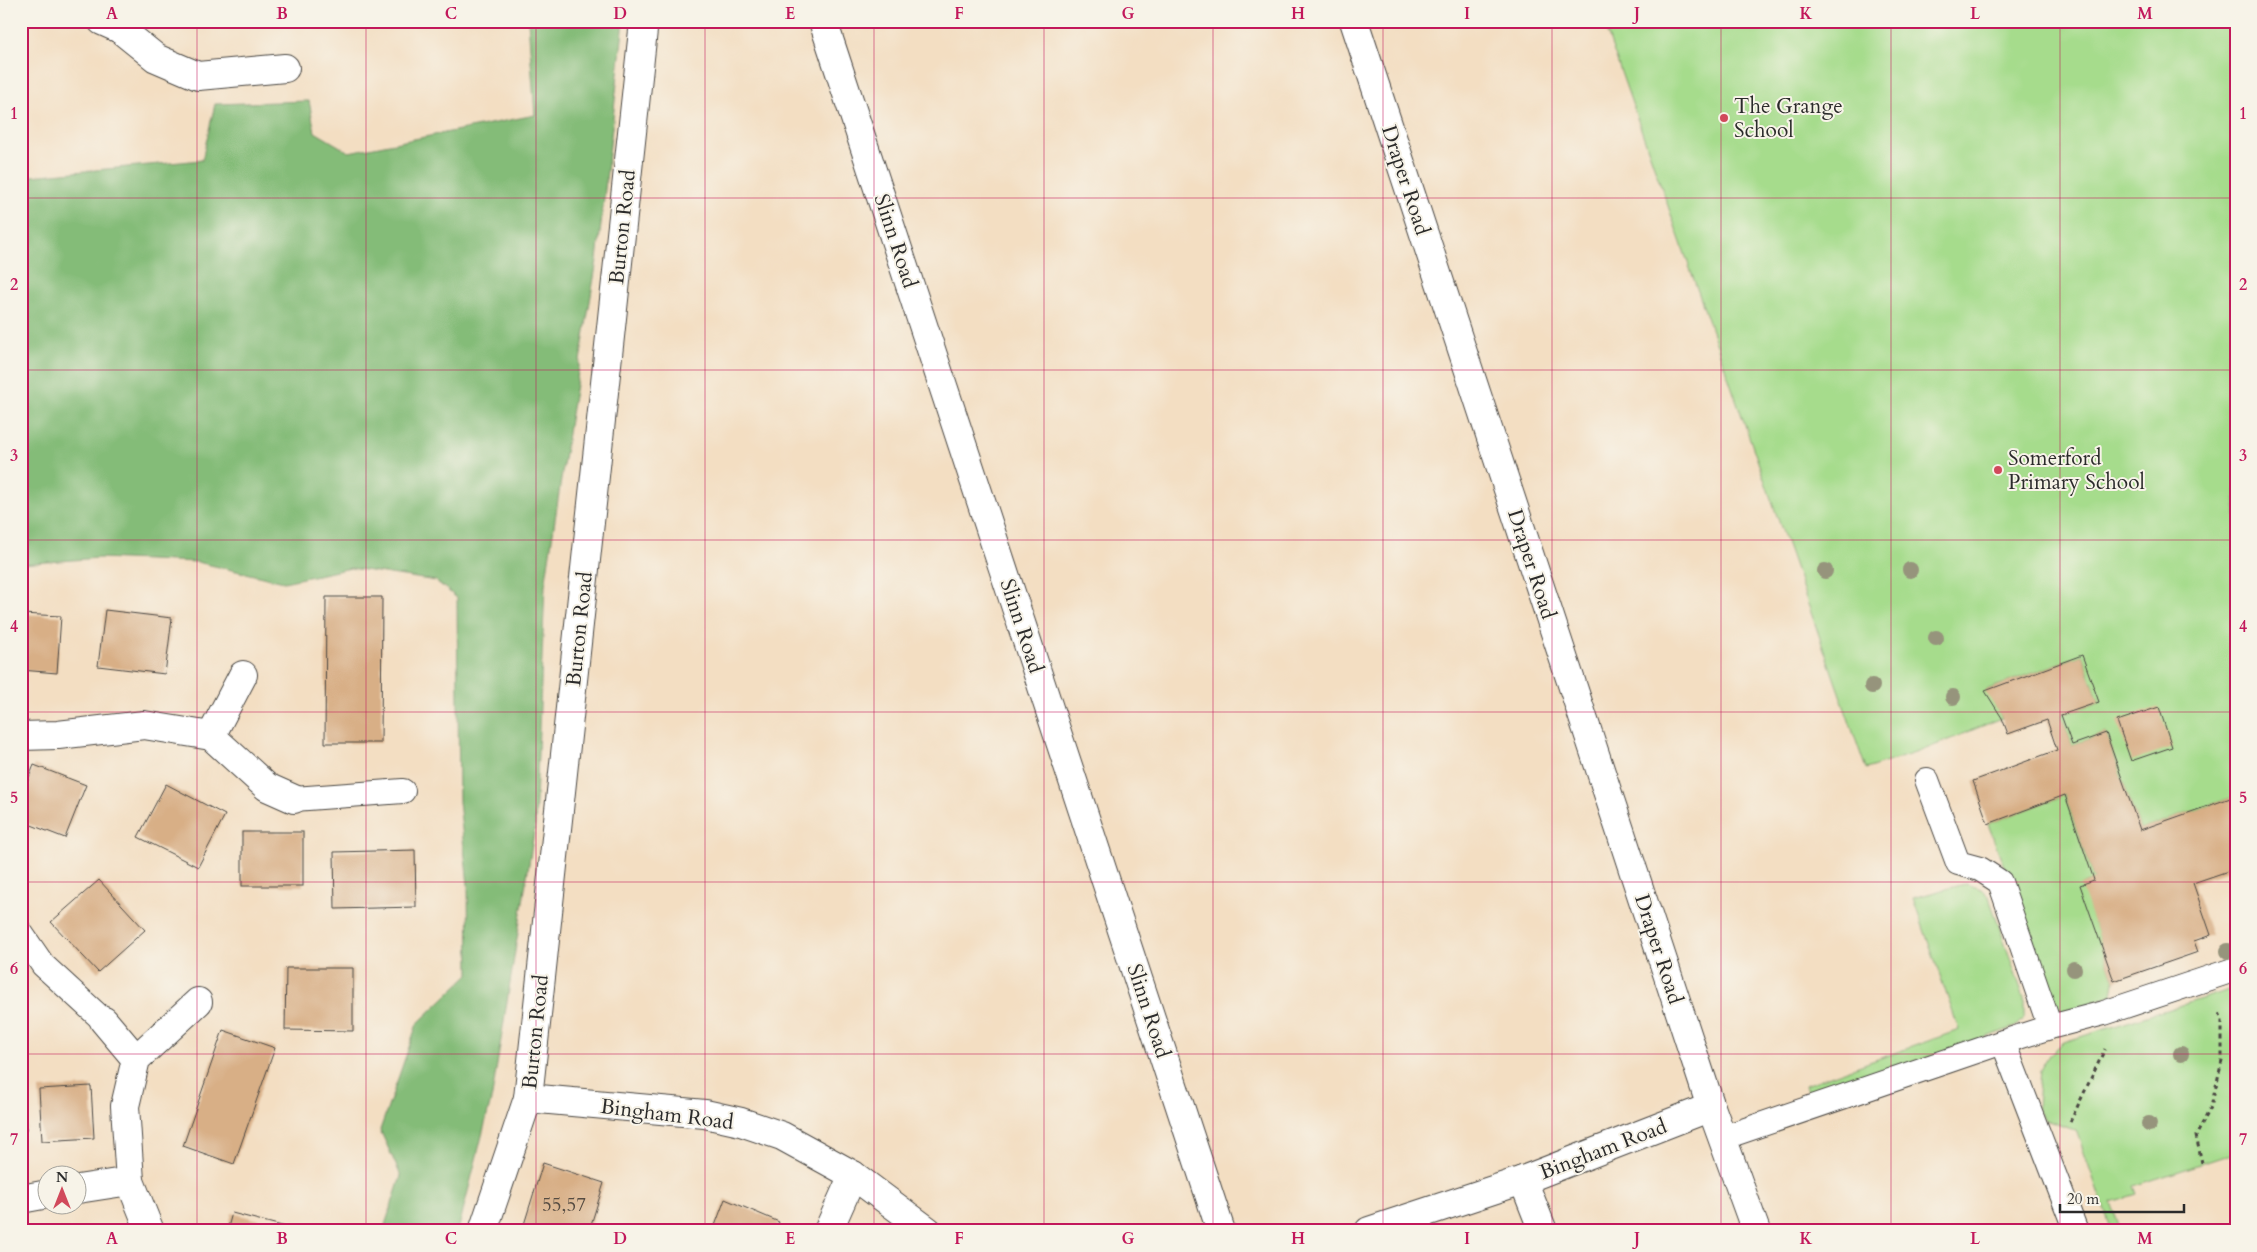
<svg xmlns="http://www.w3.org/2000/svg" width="2257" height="1252" font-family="Cardo,serif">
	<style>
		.green { fill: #a6dc8c; stroke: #68845c }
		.forest { fill: #84bc78; stroke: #587452 }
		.building { fill: #d8af86 }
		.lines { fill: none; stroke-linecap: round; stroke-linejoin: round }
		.service-casing { stroke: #494642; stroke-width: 26 }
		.minor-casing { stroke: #494642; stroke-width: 30 }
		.path { stroke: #494642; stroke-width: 3; stroke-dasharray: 4 4; stroke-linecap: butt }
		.service { stroke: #fff; stroke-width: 24 }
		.minor { stroke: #fff; stroke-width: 28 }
		.tree { fill: #96947c }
		.grid { fill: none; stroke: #c2185b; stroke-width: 1; stroke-opacity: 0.55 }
		.poi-dot { fill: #d1495b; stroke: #f7f3e8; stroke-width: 2 }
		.labels { text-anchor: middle; stroke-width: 4; stroke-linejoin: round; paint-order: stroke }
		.number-label { font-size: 19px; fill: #564c42 }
		.poi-label { font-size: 21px; fill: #2b2b2b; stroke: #f7f3e8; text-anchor: start }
		.street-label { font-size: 21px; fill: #2b2b2b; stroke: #f7f3e8 }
		.neatline { fill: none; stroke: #c2185b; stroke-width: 2 }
		.grid-label { font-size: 16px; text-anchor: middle; font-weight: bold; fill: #c2185b }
	</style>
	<rect width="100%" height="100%" fill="#f7f3e8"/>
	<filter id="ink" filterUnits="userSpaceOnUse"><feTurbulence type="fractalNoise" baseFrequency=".02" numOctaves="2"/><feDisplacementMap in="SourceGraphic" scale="10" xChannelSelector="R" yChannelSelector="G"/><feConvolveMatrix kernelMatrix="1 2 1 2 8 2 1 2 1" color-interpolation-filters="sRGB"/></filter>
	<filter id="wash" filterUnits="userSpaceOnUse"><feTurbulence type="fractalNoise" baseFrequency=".0096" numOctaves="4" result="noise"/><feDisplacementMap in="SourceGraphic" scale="20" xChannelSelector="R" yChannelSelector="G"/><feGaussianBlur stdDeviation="1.12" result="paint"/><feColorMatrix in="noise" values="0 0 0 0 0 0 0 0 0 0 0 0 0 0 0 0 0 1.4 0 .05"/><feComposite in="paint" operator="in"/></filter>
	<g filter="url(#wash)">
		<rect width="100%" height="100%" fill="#f3dec2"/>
		<g class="green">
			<path d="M 1603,21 L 2236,21 L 2236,796 L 2140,830 L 2106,733 L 2072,745 L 2061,715 L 2099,702 L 2082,655 L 1986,690 L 2002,718 L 1921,751 L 1866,769 Z"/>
			<path d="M 2065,795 L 2094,880 L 2081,885 L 2114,981 L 2112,995 L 2060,1014 L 1988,824 Z"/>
			<path d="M 1965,884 L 1982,889 L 1988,895 L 2024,998 L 2024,1018 L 2015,1027 L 1809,1100 L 1805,1085 L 1959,1030 L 1913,898 Z"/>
			<path d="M 2236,988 L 2236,1159 L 2233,1160 L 2231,1154 L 2134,1186 L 2137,1194 L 2111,1202 L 2121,1231 L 2112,1231 L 2076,1130 L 2045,1120 L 2037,1107 L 2040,1070 L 2049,1055 L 2064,1042 Z"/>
		</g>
		<path class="forest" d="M 528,21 L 624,21 L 597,260 L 570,420 L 545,586 L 535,826 L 492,1096 L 458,1231 L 383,1231 L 401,1176 L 380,1130 L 417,1024 L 469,974 L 468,885 L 459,802 L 457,598 L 436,581 L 351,568 L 284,582 L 197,562 L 99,558 L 21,564 L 21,177 L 202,160 L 215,104 L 309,101 L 315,132 L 349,152 L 535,115 Z"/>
		<g id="blocks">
			<g class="building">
				<path d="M 326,597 L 382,597 L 381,743 L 325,743 Z"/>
				<path d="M 105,610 L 172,618 L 165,674 L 98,666 Z"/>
				<path d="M 21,614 L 61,616 L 57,673 L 21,670 Z"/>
				<path d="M 2082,655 L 2099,702 L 2061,715 L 2072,745 L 2106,733 L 2140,830 L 2236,796 L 2236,874 L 2234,869 L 2193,883 L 2211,935 L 2194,941 L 2198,952 L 2114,981 L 2080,885 L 2094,880 L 2065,795 L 1988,824 L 1973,781 L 2057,750 L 2047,720 L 2008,734 L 2002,718 L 1985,691 Z"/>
				<path d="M 2159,707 L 2172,747 L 2131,761 L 2117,721 Z"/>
				<path d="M 34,765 L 86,785 L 65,838 L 21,821 L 21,797 Z"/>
				<path d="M 166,784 L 225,815 L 198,867 L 138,837 Z"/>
				<rect x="242" y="832" width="61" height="54"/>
				<path d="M 415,850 L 416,907 L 335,909 L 334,852 Z"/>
				<path d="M 99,880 L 145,930 L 98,972 L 51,922 Z"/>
				<path d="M 286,968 L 353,968 L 353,1031 L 285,1030 Z"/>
				<path d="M 223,1030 L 275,1048 L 234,1164 L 183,1146 Z"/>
				<path d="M 21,1084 L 27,1129 L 21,1130 Z"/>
				<path d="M 91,1086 L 94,1138 L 42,1141 L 39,1089 Z"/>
				<path d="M 543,1163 L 604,1183 L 589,1231 L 522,1231 Z"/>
				<path d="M 725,1199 L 779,1222 L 776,1231 L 713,1231 Z"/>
				<path d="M 232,1213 L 286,1227 L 285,1231 L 227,1231 Z"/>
			</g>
		</g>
	</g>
	<g filter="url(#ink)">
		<use href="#blocks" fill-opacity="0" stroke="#494642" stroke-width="1"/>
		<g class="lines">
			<defs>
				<g id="service">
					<path d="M 1927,780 L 1958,863 L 1980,869 L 2000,882 L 2050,1027"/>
					<path d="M 294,799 L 403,791"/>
					<path d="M 21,933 L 43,965 L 104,1021"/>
					<path d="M 2003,1042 L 2076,1231"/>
					<path d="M 1722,1138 L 2003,1042 L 2050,1027 L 2104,1013 L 2236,969"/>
				</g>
				<g id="minor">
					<path d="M 102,21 L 120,29 L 156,58 L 198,76 L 285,68"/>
					<path d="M 823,21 L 1221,1231"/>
					<path d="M 1354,21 L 1711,1107"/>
					<path d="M 21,736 L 58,735 L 144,725 L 211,736 L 267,787 L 294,799"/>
					<path d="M 211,736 L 243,675"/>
					<path d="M 104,1021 L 136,1059"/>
					<path d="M 528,1098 L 705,1114 L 741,1122 L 782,1136 L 853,1175 L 928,1231"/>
					<path d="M 1523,1180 L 1543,1231"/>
					<path d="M 130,1181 L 125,1106 L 136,1059 L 198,1002"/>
					<path d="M 78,1189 L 130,1181 L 150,1231"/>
					<path d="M 21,1199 L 48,1194"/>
					<path d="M 483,1231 L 528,1098 L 644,21"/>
					<path d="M 828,1231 L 853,1175"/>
					<path d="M 1369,1231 L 1523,1180 L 1711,1107 L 1756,1231"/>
				</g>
			</defs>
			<use href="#service" class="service-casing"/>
			<use href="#minor" class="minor-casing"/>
			<g class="path">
				<path d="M 2070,1122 L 2105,1049"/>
				<path d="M 2202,1163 L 2196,1136 L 2211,1107 L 2222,1061 L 2222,1020 L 2218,1010"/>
			</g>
			<use href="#service" class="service"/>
			<use href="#minor" class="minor"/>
		</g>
		<g class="tree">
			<circle cx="1910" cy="570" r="8"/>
			<circle cx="1825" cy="571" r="8"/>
			<circle cx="1936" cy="638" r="8"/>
			<circle cx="1872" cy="686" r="8"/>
			<circle cx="1953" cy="697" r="8"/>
			<circle cx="2228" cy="951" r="8"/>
			<circle cx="2074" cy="969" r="8"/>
			<circle cx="2181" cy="1054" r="8"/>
			<circle cx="2149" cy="1124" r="8"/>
		</g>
	</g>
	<path class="grid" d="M 197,21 L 197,1231M 366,21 L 366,1231M 536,21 L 536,1231M 705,21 L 705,1231M 874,21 L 874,1231M 1044,21 L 1044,1231M 1213,21 L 1213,1231M 1383,21 L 1383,1231M 1552,21 L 1552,1231M 1721,21 L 1721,1231M 1891,21 L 1891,1231M 2060,21 L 2060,1231M 21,198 L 2236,198M 21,370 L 2236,370M 21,540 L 2236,540M 21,712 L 2236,712M 21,882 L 2236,882M 21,1054 L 2236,1054"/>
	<g class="poi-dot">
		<circle cx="1724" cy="118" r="5"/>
		<circle cx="1998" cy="470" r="5"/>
	</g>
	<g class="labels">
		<g class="number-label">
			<text x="564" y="1211">55,57</text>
		</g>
		<g class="poi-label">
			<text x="1734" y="113">The Grange<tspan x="1734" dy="24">School</tspan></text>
			<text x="2008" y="465">Somerford<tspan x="2008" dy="24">Primary School</tspan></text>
		</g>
		<g class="street-label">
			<text transform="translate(1406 180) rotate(72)" y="7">Draper Road</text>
			<text transform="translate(622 227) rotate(-84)" y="7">Burton Road</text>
			<text transform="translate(896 241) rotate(72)" y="7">Slinn Road</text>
			<text transform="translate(1532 564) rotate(72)" y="7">Draper Road</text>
			<text transform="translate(1022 626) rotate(72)" y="7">Slinn Road</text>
			<text transform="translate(579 629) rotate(-84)" y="7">Burton Road</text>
			<text transform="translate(1659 949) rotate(72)" y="7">Draper Road</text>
			<text transform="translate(1149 1011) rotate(72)" y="7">Slinn Road</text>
			<text transform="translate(535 1032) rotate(-84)" y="7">Burton Road</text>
			<text transform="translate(667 1114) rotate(7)" y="7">Bingham Road</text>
			<text transform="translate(1603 1149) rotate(-21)" y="7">Bingham Road</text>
		</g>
	</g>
	<rect width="2257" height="1252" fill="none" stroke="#f7f3e8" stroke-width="55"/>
	<g transform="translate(62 1190)"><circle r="24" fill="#f7f3e8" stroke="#a5a39c"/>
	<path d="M0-4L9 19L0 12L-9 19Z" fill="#d1495b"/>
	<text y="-8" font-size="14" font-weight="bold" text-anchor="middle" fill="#2b2b2b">N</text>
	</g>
	<path d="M2060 1204v8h124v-8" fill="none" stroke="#2b2b2b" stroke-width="2.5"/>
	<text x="2067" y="1204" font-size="15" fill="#2b2b2b" stroke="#f7f3e8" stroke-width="4" paint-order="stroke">20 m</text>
	<rect x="28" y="28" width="2202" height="1196" class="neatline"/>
	<g class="grid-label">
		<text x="112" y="19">A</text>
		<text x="282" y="19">B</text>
		<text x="451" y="19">C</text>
		<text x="620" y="19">D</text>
		<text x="790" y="19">E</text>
		<text x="959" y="19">F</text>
		<text x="1128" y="19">G</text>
		<text x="1298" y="19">H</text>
		<text x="1467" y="19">I</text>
		<text x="1637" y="19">J</text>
		<text x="1806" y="19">K</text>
		<text x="1975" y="19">L</text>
		<text x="2145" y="19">M</text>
		<text x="14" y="119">1</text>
		<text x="2243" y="119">1</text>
		<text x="14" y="290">2</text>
		<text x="2243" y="290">2</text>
		<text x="14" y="461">3</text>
		<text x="2243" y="461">3</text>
		<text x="14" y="632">4</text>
		<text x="2243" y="632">4</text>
		<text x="14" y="803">5</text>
		<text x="2243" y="803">5</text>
		<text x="14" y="974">6</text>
		<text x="2243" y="974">6</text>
		<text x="14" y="1145">7</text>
		<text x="2243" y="1145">7</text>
		<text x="112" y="1244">A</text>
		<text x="282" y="1244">B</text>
		<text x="451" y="1244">C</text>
		<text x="620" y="1244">D</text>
		<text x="790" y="1244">E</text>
		<text x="959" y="1244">F</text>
		<text x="1128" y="1244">G</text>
		<text x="1298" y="1244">H</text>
		<text x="1467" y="1244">I</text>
		<text x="1637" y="1244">J</text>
		<text x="1806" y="1244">K</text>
		<text x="1975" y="1244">L</text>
		<text x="2145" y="1244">M</text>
	</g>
</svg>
